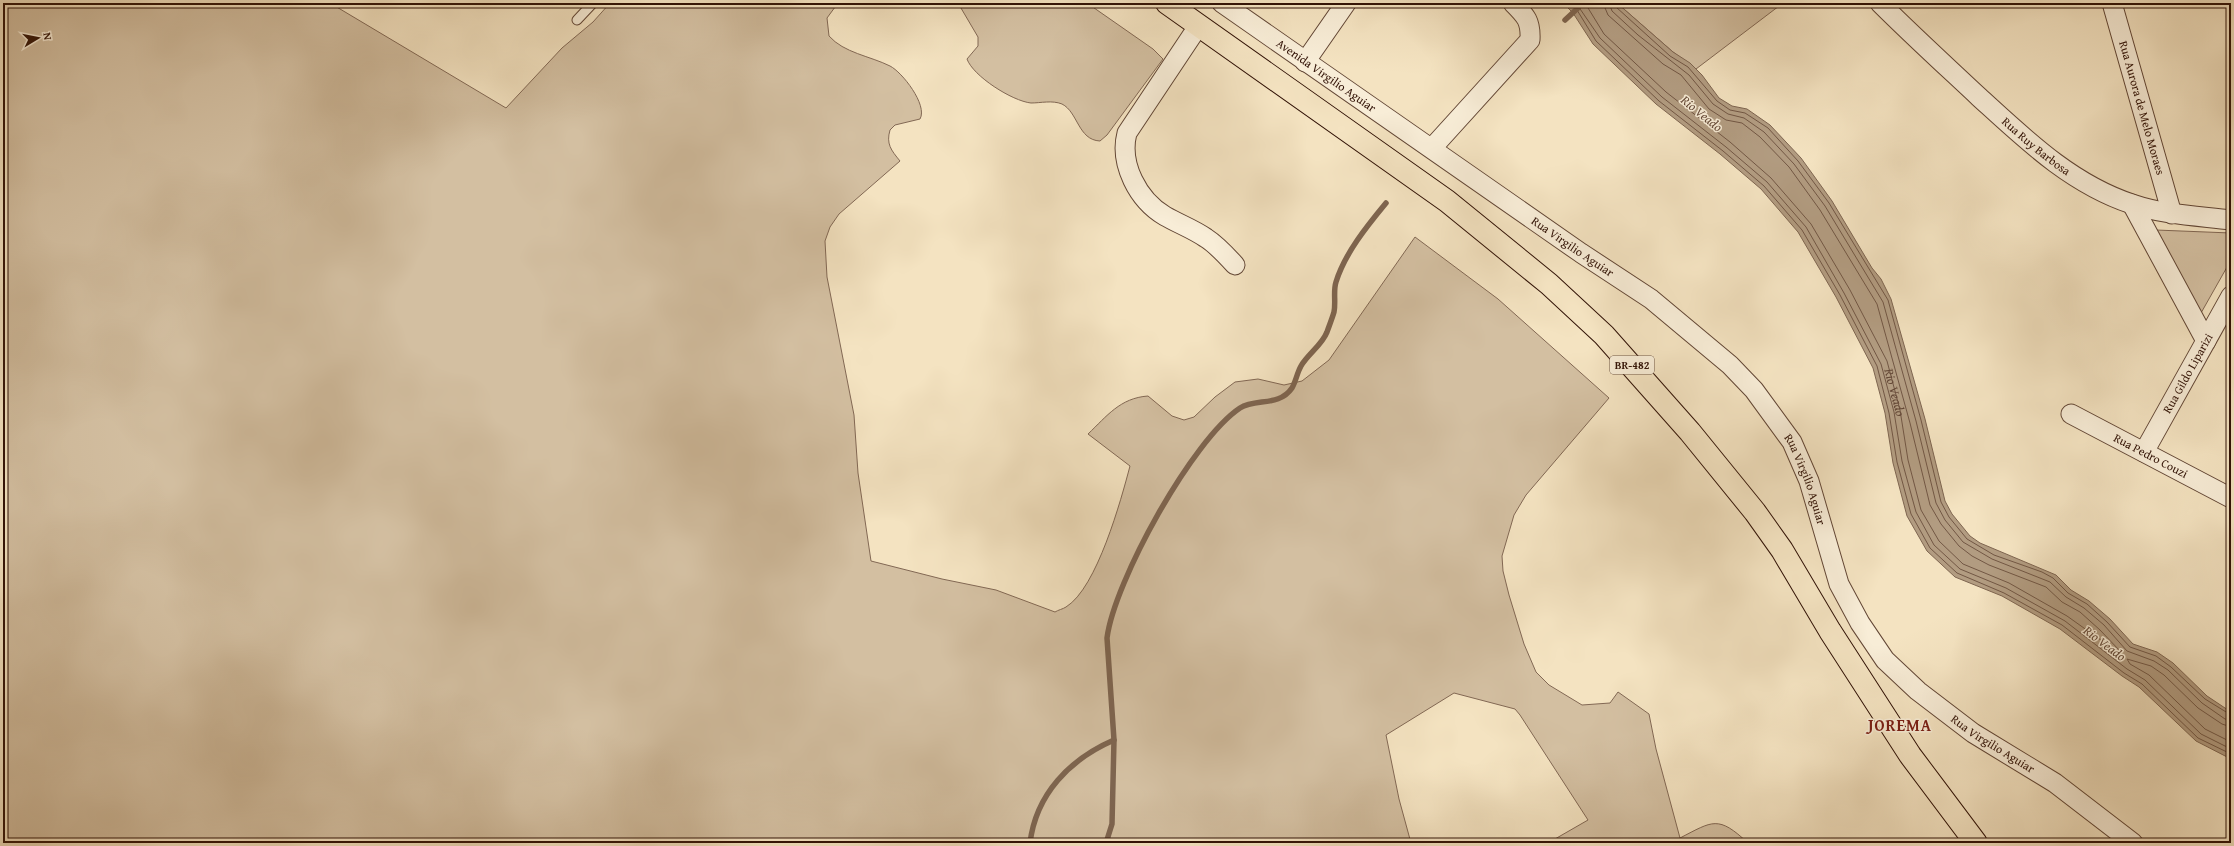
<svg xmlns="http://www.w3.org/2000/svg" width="2234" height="846" font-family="'Gentium Book Plus',serif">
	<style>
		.green { fill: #d3bfa1; stroke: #826854 }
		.water { fill: #b29c81; stroke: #7e6550 }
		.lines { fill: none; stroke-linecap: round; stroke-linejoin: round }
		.shore { stroke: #725744; stroke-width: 1 }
		.stream { stroke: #7e6550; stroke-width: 5.5 }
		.service-casing { stroke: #624635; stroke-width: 11 }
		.minor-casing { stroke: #624635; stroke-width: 21 }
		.trunk-casing { stroke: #311206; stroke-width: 24 }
		.service { stroke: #f8edd7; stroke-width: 9 }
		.minor { stroke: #f8edd7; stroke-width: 19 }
		.trunk { stroke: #f4e3c1; stroke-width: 22 }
		.labels { text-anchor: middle; stroke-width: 3; stroke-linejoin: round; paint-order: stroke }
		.shield { fill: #f8edd7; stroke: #6d5445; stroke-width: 1 }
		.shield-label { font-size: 11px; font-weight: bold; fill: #311206 }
		.street-label { font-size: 12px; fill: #311206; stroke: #f8edd7 }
		.water-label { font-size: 13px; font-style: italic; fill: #654937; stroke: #f8edd7 }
		.district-label { font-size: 16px; font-weight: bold; letter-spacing: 1px; fill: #7a1f14; stroke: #f8edd7 }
	</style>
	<rect width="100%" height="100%" fill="#f4e3c1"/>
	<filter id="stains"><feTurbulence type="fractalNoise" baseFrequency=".005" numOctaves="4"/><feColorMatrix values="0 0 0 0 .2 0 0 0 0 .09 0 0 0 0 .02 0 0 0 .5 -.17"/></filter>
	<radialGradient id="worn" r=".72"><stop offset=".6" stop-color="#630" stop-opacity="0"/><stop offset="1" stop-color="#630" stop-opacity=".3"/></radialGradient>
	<g class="green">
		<path d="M 3,3 L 330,3 L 506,108 L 562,48 L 593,22 L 610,3 L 838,3 L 827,18 L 829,36 C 844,53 870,56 890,66 C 902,72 928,105 920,119 L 895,125 L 890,130 C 886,144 891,150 900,161 L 839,214 L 830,227 L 825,241 L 827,277 L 854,415 L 858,473 L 871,561 L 942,579 L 996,590 L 1055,612 C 1058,610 1063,609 1066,607 C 1097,588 1121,500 1130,466 L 1088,434 C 1107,416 1120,398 1148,396 L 1172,416 L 1184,420 L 1194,417 L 1215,397 L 1235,382 L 1258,379 L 1284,385 L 1302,381 L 1329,360 L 1415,237 L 1498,299 L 1609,398 L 1526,495 L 1514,515 L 1502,556 L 1503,571 L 1509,595 L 1524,644 L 1536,672 L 1549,685 L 1582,705 L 1610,703 L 1618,692 L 1649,714 L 1656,749 L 1680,838 C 1713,821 1718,815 1748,843 L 1548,843 L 1588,820 L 1520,715 L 1515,709 L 1454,693 L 1386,735 L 1399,799 L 1411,843 L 3,843 Z"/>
		<path d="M 958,3 L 1087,3 L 1153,49 L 1163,59 L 1107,135 L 1100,141 C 1078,140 1078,112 1062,104 C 1052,100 1041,103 1031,103 C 1012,101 973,76 967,59 L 978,46 L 978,37 Z"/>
		<path d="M 1617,3 L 1783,3 L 1696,69 L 1673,52 Z"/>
		<path d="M 2156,230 L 2231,233 L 2231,260 L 2201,313 Z"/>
	</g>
	<path class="water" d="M 1563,3 L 1617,3 L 1673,52 L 1690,63 L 1702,75 L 1719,98 L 1732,106 L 1747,109 L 1770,125 L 1801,158 L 1832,201 L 1872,268 L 1881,279 L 1891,299 L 1925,419 L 1945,501 L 1952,514 L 1970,536 L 1980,543 L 2056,575 L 2071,590 L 2089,601 L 2110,619 L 2133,644 L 2157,652 L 2173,663 L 2207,696 L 2231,712 L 2231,759 L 2196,741 L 2139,687 L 2122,676 L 2060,629 L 2002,596 L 1955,577 L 1927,551 L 1907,516 L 1893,463 L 1885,413 L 1873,368 L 1836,297 L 1798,232 L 1761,189 L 1720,154 L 1656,104 L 1593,44 L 1573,13 Z"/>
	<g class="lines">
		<g class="shore">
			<path d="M 1569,3 L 1577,10 L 1596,41 L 1659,101 L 1723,151 L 1764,186 L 1802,230 L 1840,295 L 1877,366 L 1889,413 L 1897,462 L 1911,514 L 1930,548 L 1957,573 L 2004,593 L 2062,625 L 2124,673 L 2142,684 L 2198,738 L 2231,754"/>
			<path d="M 1576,3 L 1600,38 L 1662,97 L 1726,147 L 1767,182 L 1806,227 L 1844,293 L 1881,364 L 1894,412 L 1902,461 L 1916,512 L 1934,545 L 1960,569 L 2006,588 L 2065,621 L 2127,669 L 2145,680 L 2201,734 L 2231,749"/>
			<path id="s1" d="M 1585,3 L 1604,34 L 1666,92 L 1730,142 L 1771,178 L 1811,224 L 1850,290 L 1887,361 L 1900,410 L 1908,460 L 1921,510 L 1939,541 L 1963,564 L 2009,583 L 2067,616 L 2119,653 L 2120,651 L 2100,630 L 2080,612 L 2062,602 L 2046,587 L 1989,565 L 1972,556 L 1959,546 L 1941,524 L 1930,505 L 1910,423 L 1877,304 L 1820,210 L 1789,167 L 1760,137 L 1742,123 L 1726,120 L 1709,109 L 1681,75 L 1663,64 L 1608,15 L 1603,3"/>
			<path d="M 1609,3 L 1612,11 L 1638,35 L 1689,75 L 1713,104 L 1728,114 L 1744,118 L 1764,132 L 1794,164 L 1825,206 L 1883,302 L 1916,421 L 1936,503 L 1945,520 L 1963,542 L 1992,559 L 2050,582 L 2066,597 L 2084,608 L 2104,625 L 2127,651 L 2154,661 L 2168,670 L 2202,703 L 2225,719 L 2231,720"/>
			<path d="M 1614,3 L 1616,7 L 1670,56 L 1688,67 L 1717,101 L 1730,110 L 1745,113 L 1768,128 L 1798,161 L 1829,203 L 1888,300 L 1921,420 L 1941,502 L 1949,517 L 1967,539 L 1994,555 L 2042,572 L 2053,578 L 2068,593 L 2087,604 L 2107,622 L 2130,647 L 2156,656 L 2171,667 L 2205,699 L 2231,715"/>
			<path d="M 2231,727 L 2222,724 L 2198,708 L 2164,675 L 2151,666 L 2127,659 L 2130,664 L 2149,675 L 2205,729 L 2231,742"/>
		</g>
		<g class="stream">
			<path d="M 1565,20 L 1578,8"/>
			<path d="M 1030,843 C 1036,794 1070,759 1114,740"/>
			<path d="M 1106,843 L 1112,824 L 1114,740 L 1107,638 C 1114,582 1192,440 1240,408 C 1256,398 1279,407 1292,388 C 1296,381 1297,373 1301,366 C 1308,354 1322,345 1327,332 C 1329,326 1332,319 1334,312 C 1336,302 1333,291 1336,282 C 1345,253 1367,226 1386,203"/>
		</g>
		<defs>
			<path id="service" d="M 577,20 L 593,3"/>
			<g id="minor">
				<path id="s2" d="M 1222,3 L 1581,253 L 1651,299 L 1730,365 L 1754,390 L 1792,442 L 1809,481 L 1839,584 L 1860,623 L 1885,660 L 1918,691 L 1973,733 L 2055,783 L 2133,843"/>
				<path id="s3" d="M 1880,3 C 1912,35 1946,66 1979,97 C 2025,139 2071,184 2132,204 C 2164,215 2198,216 2231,220"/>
				<path id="s4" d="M 2112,3 L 2172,214"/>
				<path d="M 1199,25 L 1127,133 C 1119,164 1138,200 1165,216 C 1179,224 1193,229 1206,238 C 1217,245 1226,255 1235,265"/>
				<path d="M 1305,62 L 1346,3"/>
				<path d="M 1432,148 L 1530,40 C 1531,21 1526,16 1513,3"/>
				<path d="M 2132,204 L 2206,341"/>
				<path id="s5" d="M 2071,414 L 2231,498"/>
				<path id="s6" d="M 2144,452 L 2231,296"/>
			</g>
			<path id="trunk" d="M 1167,3 L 1447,201 L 1549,284 L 1604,335 L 1690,432 L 1755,512 L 1782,550 L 1830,631 L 1910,755 L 1976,843"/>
		</defs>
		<use href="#service" class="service-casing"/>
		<use href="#minor" class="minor-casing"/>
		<use href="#trunk" class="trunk-casing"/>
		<use href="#service" class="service"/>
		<use href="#minor" class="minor"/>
		<use href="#trunk" class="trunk"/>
	</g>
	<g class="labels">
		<rect class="shield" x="1610" y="356" width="44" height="18" rx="3"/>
		<g class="shield-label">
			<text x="1632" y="369">BR-482</text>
		</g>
		<g class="street-label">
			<text dy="4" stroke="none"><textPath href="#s2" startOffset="127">Avenida Virgilio Aguiar</textPath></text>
			<text dy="4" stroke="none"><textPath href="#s4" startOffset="109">Rua Aurora de Melo Moraes</textPath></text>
			<text dy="4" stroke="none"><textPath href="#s3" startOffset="212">Rua Ruy Barbosa</textPath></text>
			<text dy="4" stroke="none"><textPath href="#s2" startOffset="427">Rua Virgilio Aguiar</textPath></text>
			<text dy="4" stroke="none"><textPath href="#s6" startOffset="90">Rua Gildo Liparizi</textPath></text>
			<text dy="4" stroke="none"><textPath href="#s5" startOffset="90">Rua Pedro Couzi</textPath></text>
			<text dy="4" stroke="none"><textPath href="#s2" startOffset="763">Rua Virgilio Aguiar</textPath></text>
			<text dy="4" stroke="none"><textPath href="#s2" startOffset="1099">Rua Virgilio Aguiar</textPath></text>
		</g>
		<g class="water-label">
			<text transform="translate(1702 113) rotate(39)" y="5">Rio Veado</text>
			<text dy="5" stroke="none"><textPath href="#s1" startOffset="507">Rio Veado</textPath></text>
			<text transform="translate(2105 643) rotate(37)" y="5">Rio Veado</text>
		</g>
		<g class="district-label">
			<text x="1900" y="731">JOREMA</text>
		</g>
	</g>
	<rect width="2234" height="846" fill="none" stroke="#f4e3c1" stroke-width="16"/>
	<rect x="4" y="4" width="2226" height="838" fill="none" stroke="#311206" stroke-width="2"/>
	<rect x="8" y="8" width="2218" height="830" fill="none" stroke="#311206"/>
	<g transform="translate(38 38) rotate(80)" stroke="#f8edd7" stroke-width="3" paint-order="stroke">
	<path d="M0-3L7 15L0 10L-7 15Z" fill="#311206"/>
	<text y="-6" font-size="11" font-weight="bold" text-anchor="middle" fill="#311206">N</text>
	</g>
	<rect width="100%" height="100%" filter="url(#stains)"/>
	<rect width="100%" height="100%" fill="url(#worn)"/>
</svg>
